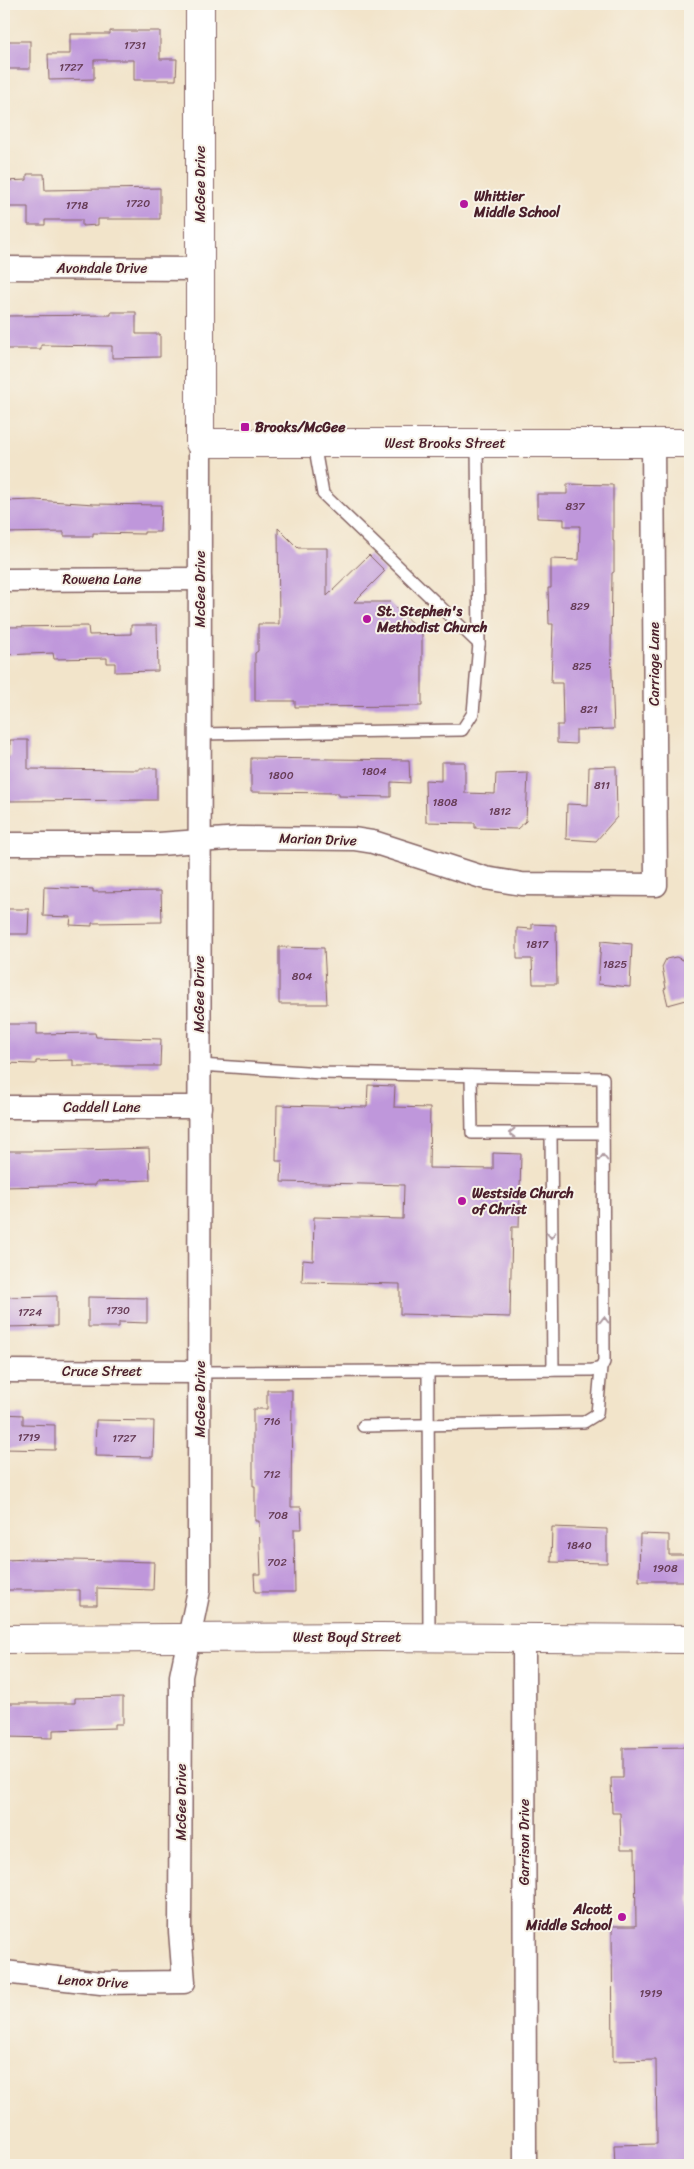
<svg xmlns="http://www.w3.org/2000/svg" width="694" height="2169" font-family="Sriracha,sans-serif">
	<style>
		.building { fill: #bf97db }
		.lines { fill: none; stroke-linecap: round; stroke-linejoin: round }
		.service-casing { stroke: #856463; stroke-width: 14 }
		.minor-casing { stroke: #856463; stroke-width: 25 }
		.tertiary-casing { stroke: #856463; stroke-width: 30 }
		.service { stroke: #fff; stroke-width: 11 }
		.minor { stroke: #fff; stroke-width: 22 }
		.tertiary { stroke: #fff; stroke-width: 28 }
		.oneway { stroke: #ae9aa0 }
		.poi-dot { fill: #b5179e; stroke: #f7f3e8; stroke-width: 2 }
		.labels { text-anchor: middle; stroke-width: 4; stroke-linejoin: round; paint-order: stroke }
		.number-label { font-size: 11px; fill: #673d57 }
		.street-label { font-size: 14px; fill: #4a1f2b; stroke: #f7f3e8 }
		.poi-label { font-size: 14px; font-weight: bold; fill: #4a1f2b; stroke: #f7f3e8; text-anchor: start }
	</style>
	<rect width="100%" height="100%" fill="#f7f3e8"/>
	<filter id="ink" filterUnits="userSpaceOnUse"><feTurbulence type="fractalNoise" baseFrequency=".02" numOctaves="2"/><feDisplacementMap in="SourceGraphic" scale="10" xChannelSelector="R" yChannelSelector="G"/><feConvolveMatrix kernelMatrix="1 2 1 2 8 2 1 2 1" color-interpolation-filters="sRGB"/></filter>
	<filter id="wash" filterUnits="userSpaceOnUse"><feTurbulence type="fractalNoise" baseFrequency=".0096" numOctaves="4" result="noise"/><feDisplacementMap in="SourceGraphic" scale="20" xChannelSelector="R" yChannelSelector="G"/><feGaussianBlur stdDeviation="1.12" result="paint"/><feColorMatrix in="noise" values="0 0 0 0 0 0 0 0 0 0 0 0 0 0 0 0 0 1.4 0 .05"/><feComposite in="paint" operator="in"/></filter>
	<g filter="url(#wash)">
		<rect width="100%" height="100%" fill="#f2e4ca"/>
		<g id="blocks">
			<g class="building">
				<path d="M 110,31 L 160,31 L 160,59 L 177,59 L 176,80 L 134,80 L 134,60 L 94,60 L 94,79 L 49,80 L 48,54 L 70,54 L 70,34 L 110,34 Z"/>
				<rect x="4" y="41" width="26" height="28"/>
				<path d="M 27,174 L 44,174 L 45,190 L 160,188 L 160,219 L 98,219 L 98,225 L 82,226 L 82,220 L 45,220 L 45,225 L 28,225 L 28,207 L 4,207 L 4,181 L 27,180 Z"/>
				<path d="M 111,312 L 136,312 L 136,334 L 160,334 L 160,357 L 112,358 L 112,346 L 41,345 L 41,349 L 4,349 L 4,316 L 111,315 Z"/>
				<path d="M 567,484 L 613,485 L 613,541 L 614,541 L 614,572 L 612,573 L 611,649 L 614,729 L 576,730 L 576,744 L 557,743 L 557,725 L 563,725 L 562,683 L 551,683 L 553,624 L 549,624 L 548,588 L 551,588 L 551,559 L 579,560 L 580,526 L 564,526 L 564,519 L 537,518 L 537,494 L 567,494 Z"/>
				<path d="M 35,500 L 94,504 L 161,505 L 160,532 L 144,532 L 144,534 L 93,533 L 93,536 L 64,536 L 64,532 L 4,533 L 4,501 Z"/>
				<path d="M 278,528 L 298,548 L 327,548 L 327,596 L 369,555 L 385,571 L 354,602 L 390,602 L 422,633 L 422,706 L 295,707 L 295,701 L 255,701 L 255,653 L 258,651 L 258,624 L 279,624 Z"/>
				<path d="M 131,625 L 157,625 L 158,671 L 115,672 L 115,663 L 107,663 L 107,658 L 54,659 L 53,653 L 4,655 L 4,627 L 88,626 L 89,635 L 131,634 Z"/>
				<path d="M 10,740 L 28,740 L 28,769 L 139,770 L 139,768 L 157,768 L 157,800 L 6,801 L 4,757 L 10,757 Z"/>
				<path d="M 251,758 L 409,760 L 410,783 L 391,782 L 391,797 L 339,796 L 339,793 L 251,792 Z"/>
				<path d="M 441,762 L 465,762 L 465,793 L 495,794 L 496,774 L 528,773 L 526,821 L 517,829 L 475,828 L 475,823 L 426,822 L 425,780 L 441,781 Z"/>
				<path d="M 616,766 L 617,817 L 596,841 L 566,839 L 567,804 L 588,805 L 589,767 Z"/>
				<path d="M 44,887 L 93,889 L 93,892 L 161,891 L 162,922 L 92,923 L 92,926 L 70,925 L 71,917 L 43,916 Z"/>
				<path d="M 4,909 L 29,909 L 28,934 L 4,934 Z"/>
				<path d="M 532,924 L 556,925 L 557,984 L 533,984 L 532,959 L 517,959 L 517,928 L 532,929 Z"/>
				<path d="M 601,941 L 632,944 L 630,987 L 598,984 Z"/>
				<path d="M 279,947 L 324,948 L 327,1004 L 279,1004 Z"/>
				<path d="M 676,957 L 690,963 L 690,999 L 668,1005 L 664,989 L 666,988 L 662,967 L 666,959 Z"/>
				<path d="M 7,1024 L 37,1024 L 37,1034 L 95,1033 L 96,1037 L 161,1039 L 160,1066 L 73,1066 L 73,1060 L 36,1061 L 36,1064 L 4,1063 L 4,1034 L 7,1034 Z"/>
				<path d="M 368,1085 L 395,1086 L 394,1107 L 430,1108 L 429,1168 L 493,1169 L 493,1153 L 521,1154 L 519,1227 L 512,1227 L 510,1317 L 400,1314 L 400,1284 L 302,1282 L 303,1260 L 313,1261 L 314,1217 L 403,1219 L 404,1185 L 281,1182 L 282,1161 L 276,1161 L 277,1105 L 367,1107 Z"/>
				<path d="M 149,1148 L 150,1180 L 96,1182 L 96,1185 L 4,1187 L 4,1151 L 47,1151 Z"/>
				<path d="M 57,1296 L 57,1326 L 4,1327 L 4,1297 Z"/>
				<path d="M 88,1297 L 147,1298 L 147,1323 L 119,1322 L 119,1327 L 88,1327 Z"/>
				<path d="M 267,1390 L 292,1390 L 291,1507 L 301,1507 L 302,1529 L 294,1529 L 295,1592 L 255,1592 L 254,1574 L 261,1574 L 259,1521 L 255,1521 L 255,1486 L 253,1486 L 253,1409 L 267,1409 Z"/>
				<path d="M 4,1414 L 23,1415 L 23,1424 L 55,1425 L 55,1450 L 4,1449 Z"/>
				<path d="M 96,1420 L 154,1421 L 153,1457 L 95,1456 Z"/>
				<path d="M 552,1527 L 607,1529 L 607,1563 L 551,1562 Z"/>
				<path d="M 640,1534 L 669,1535 L 669,1555 L 690,1555 L 690,1581 L 639,1581 Z"/>
				<path d="M 32,1559 L 154,1562 L 153,1590 L 97,1588 L 97,1605 L 80,1605 L 80,1590 L 4,1590 L 4,1560 Z"/>
				<path d="M 123,1697 L 123,1724 L 115,1724 L 115,1728 L 53,1730 L 53,1738 L 5,1737 L 5,1703 L 75,1703 L 75,1698 Z"/>
				<path d="M 690,1747 L 690,2165 L 615,2165 L 614,2145 L 657,2144 L 656,2060 L 613,2061 L 612,1926 L 636,1926 L 635,1849 L 621,1849 L 620,1813 L 612,1813 L 611,1778 L 623,1778 L 623,1748 Z"/>
			</g>
		</g>
	</g>
	<g filter="url(#ink)">
		<use href="#blocks" fill-opacity="0" stroke="#856463" stroke-width="1"/>
		<g class="lines">
			<defs>
				<g id="service">
					<path d="M 314,443 L 323,494 L 479,644 L 477,443"/>
					<path d="M 199,734 L 462,730 L 473,713 L 479,644"/>
					<path d="M 200,1065 L 321,1073 L 603,1078 L 604,1362 L 601,1368 L 597,1414 L 584,1422 L 363,1426"/>
					<path d="M 471,1076 L 472,1133 L 551,1133"/>
					<path d="M 553,1370 L 551,1133 L 603,1133"/>
					<path d="M 428,1371 L 429,1637"/>
					<path d="M 200,1372 L 592,1370 L 601,1368"/>
				</g>
				<g id="minor">
					<path d="M 4,268 L 200,269"/>
					<path d="M 4,580 L 200,579"/>
					<path d="M 4,844 L 159,844 L 240,838 L 354,839 L 373,842 L 485,878 L 522,884 L 656,885 L 653,442"/>
					<path d="M 4,1107 L 200,1107"/>
					<path d="M 4,1371 L 200,1372"/>
					<path d="M 524,1638 L 525,2165"/>
					<path d="M 4,1972 L 101,1983 L 184,1982 L 180,1931 L 181,1676 L 199,1590 L 200,443"/>
				</g>
				<g id="tertiary">
					<path d="M 200,4 L 200,443 L 690,443"/>
					<path d="M 4,1639 L 379,1637 L 690,1639"/>
				</g>
			</defs>
			<use href="#service" class="service-casing"/>
			<use href="#minor" class="minor-casing"/>
			<use href="#tertiary" class="tertiary-casing"/>
			<use href="#service" class="service"/>
			<use href="#minor" class="minor"/>
			<use href="#tertiary" class="tertiary"/>
		</g>
		<defs><path id="oneway-chevron" d="M-2-3.5L2.5 0L-2 3.5" fill="none" stroke-width="1.6" stroke-linecap="round" stroke-linejoin="round" transform="scale(1.25)"/></defs>
		<g class="oneway">
			<use href="#oneway-chevron" transform="translate(512 1133) rotate(180)"/>
			<use href="#oneway-chevron" transform="translate(603 1158) rotate(-90)"/>
			<use href="#oneway-chevron" transform="translate(551 1235) rotate(89)"/>
			<use href="#oneway-chevron" transform="translate(604 1320) rotate(-90)"/>
		</g>
	</g>
	<g class="poi-dot">
		<circle cx="464" cy="204" r="5"/>
		<rect x="240" y="422" width="10" height="10" rx="2.5"/>
		<circle cx="367" cy="619" r="5"/>
		<circle cx="462" cy="1201" r="5"/>
		<circle cx="622" cy="1917" r="5"/>
	</g>
	<g class="labels">
		<g class="number-label">
			<text x="135" y="49">1731</text>
			<text x="71" y="71">1727</text>
			<text x="138" y="207">1720</text>
			<text x="77" y="209">1718</text>
			<text x="575" y="510">837</text>
			<text x="580" y="610">829</text>
			<text x="582" y="670">825</text>
			<text x="589" y="713">821</text>
			<text x="374" y="775">1804</text>
			<text x="281" y="779">1800</text>
			<text x="602" y="789">811</text>
			<text x="445" y="806">1808</text>
			<text x="500" y="815">1812</text>
			<text x="537" y="948">1817</text>
			<text x="615" y="968">1825</text>
			<text x="302" y="980">804</text>
			<text x="118" y="1314">1730</text>
			<text x="30" y="1316">1724</text>
			<text x="272" y="1425">716</text>
			<text x="29" y="1441">1719</text>
			<text x="124" y="1442">1727</text>
			<text x="272" y="1478">712</text>
			<text x="278" y="1519">708</text>
			<text x="579" y="1549">1840</text>
			<text x="277" y="1566">702</text>
			<text x="665" y="1572">1908</text>
			<text x="651" y="1997">1919</text>
		</g>
		<g class="street-label">
			<text transform="translate(200 184) rotate(-90)" y="5">McGee Drive</text>
			<text x="102" y="273">Avondale Drive</text>
			<text x="445" y="448">West Brooks Street</text>
			<text x="102" y="584">Rowena Lane</text>
			<text transform="translate(200 589) rotate(-90)" y="5">McGee Drive</text>
			<text transform="translate(654 664) rotate(-90)" y="5">Carriage Lane</text>
			<text transform="translate(318 839) rotate(2)" y="5">Marian Drive</text>
			<text transform="translate(199 994) rotate(-90)" y="5">McGee Drive</text>
			<text x="102" y="1112">Caddell Lane</text>
			<text x="102" y="1376">Cruce Street</text>
			<text transform="translate(200 1399) rotate(-90)" y="5">McGee Drive</text>
			<text x="347" y="1642">West Boyd Street</text>
			<text transform="translate(181 1802) rotate(-90)" y="5">McGee Drive</text>
			<text transform="translate(524 1842) rotate(-90)" y="5">Garrison Drive</text>
			<text transform="translate(93 1981) rotate(3)" y="5">Lenox Drive</text>
		</g>
		<g class="poi-label">
			<text x="474" y="201">Whittier<tspan x="474" dy="16">Middle School</tspan></text>
			<text x="255" y="432">Brooks/McGee</text>
			<text x="377" y="616">St. Stephen's<tspan x="377" dy="16">Methodist Church</tspan></text>
			<text x="472" y="1198">Westside Church<tspan x="472" dy="16">of Christ</tspan></text>
			<text x="612" y="1914" text-anchor="end">Alcott<tspan x="612" dy="16">Middle School</tspan></text>
		</g>
	</g>
	<rect width="694" height="2169" fill="none" stroke="#f7f3e8" stroke-width="20"/>
</svg>
